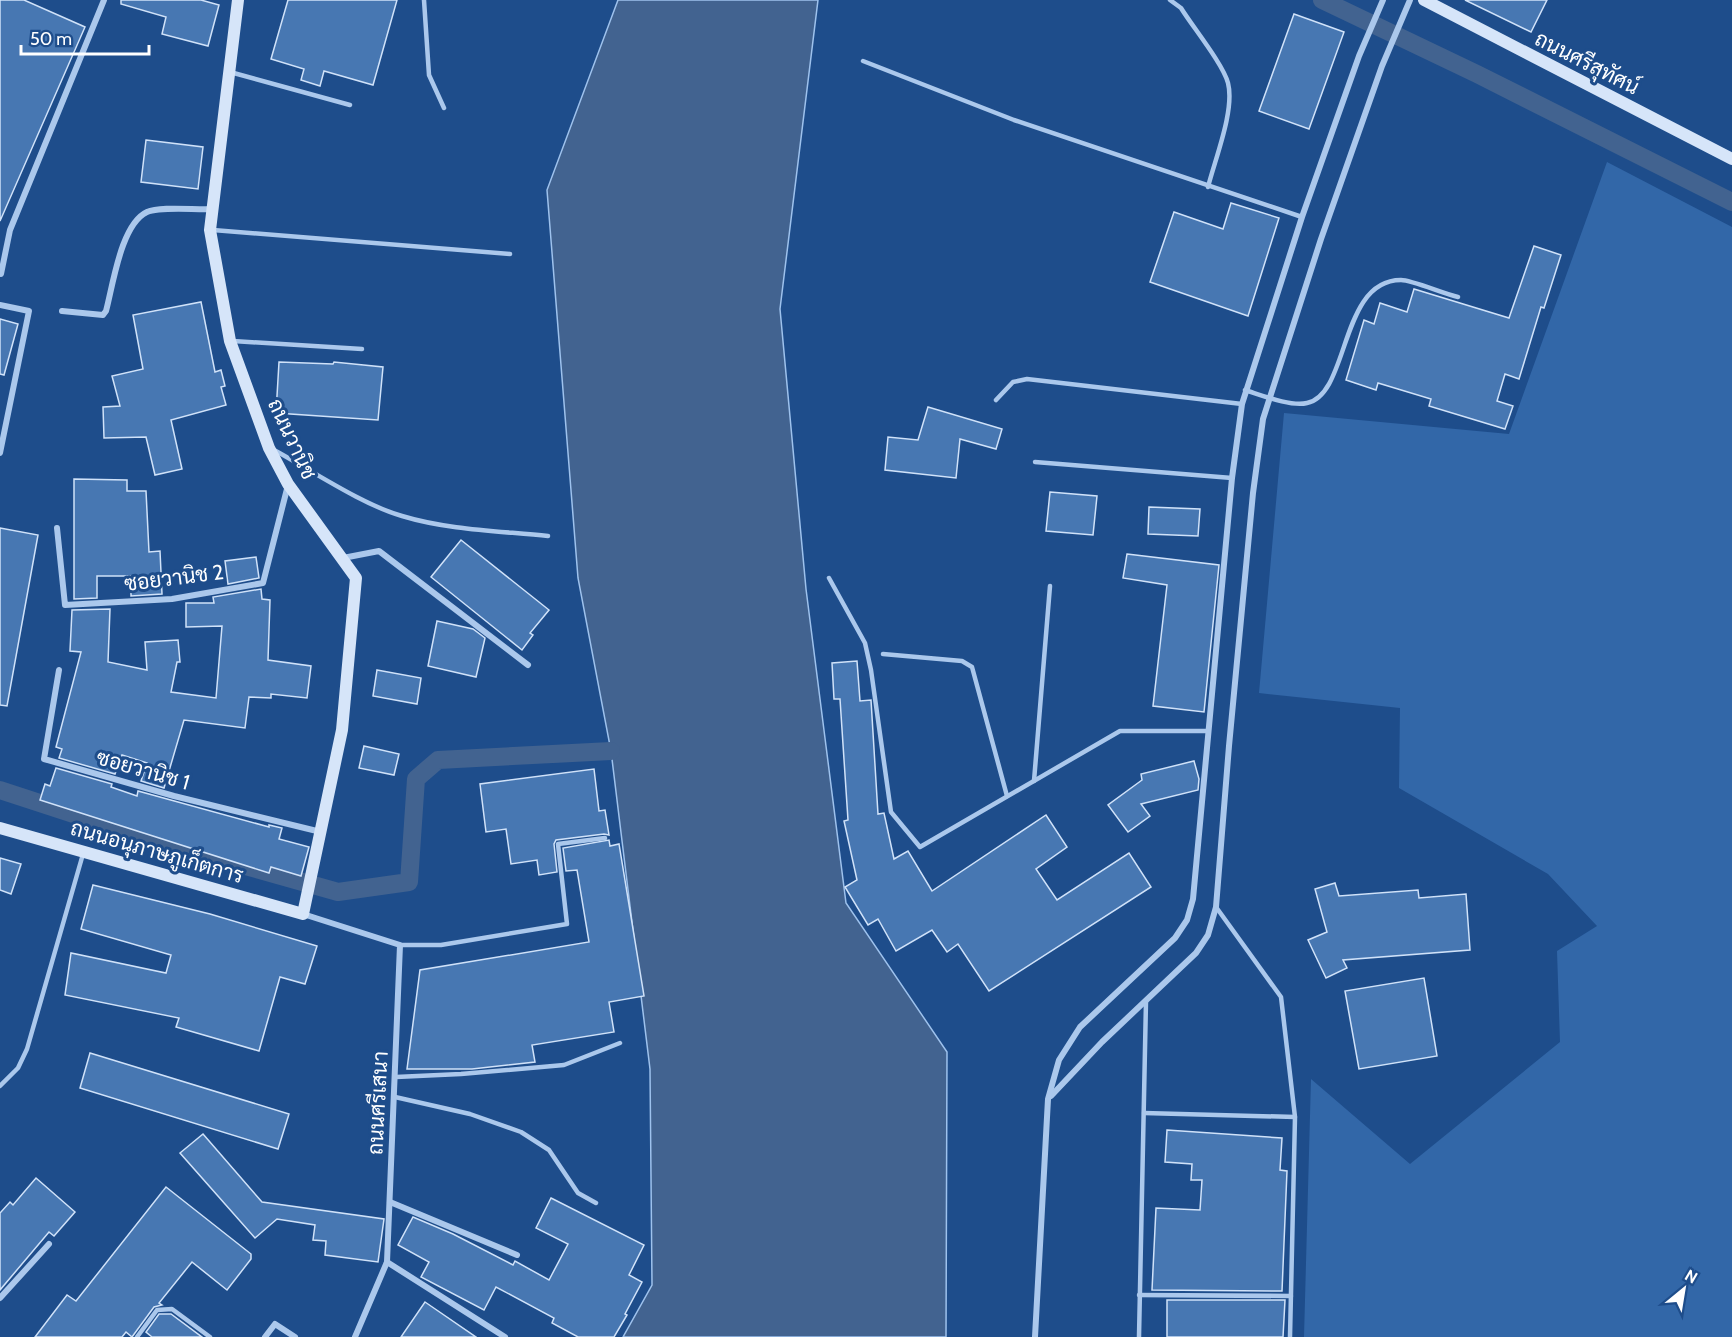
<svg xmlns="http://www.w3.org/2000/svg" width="1732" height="1337" font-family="Cabin,Sarabun,sans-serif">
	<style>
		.green { fill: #3267a8 }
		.water { fill: #426390; stroke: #9ec2ed; stroke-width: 1.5 }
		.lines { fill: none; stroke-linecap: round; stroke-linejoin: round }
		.canal { stroke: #426390; stroke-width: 18 }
		.building { fill: #4777b2; stroke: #d0e2f9; stroke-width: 1.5 }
		.lane { stroke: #abc8ec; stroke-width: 4.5 }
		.street { stroke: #abc8ec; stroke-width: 6 }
		.secondary { stroke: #d6e5f9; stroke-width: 12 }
		.labels { text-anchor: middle; stroke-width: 6; stroke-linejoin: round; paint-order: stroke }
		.street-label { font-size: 21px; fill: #fff; stroke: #1e4d8b }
	</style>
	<rect width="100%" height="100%" fill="#1e4d8b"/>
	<path class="green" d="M 1607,162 L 1732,227 L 1732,1337 L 1304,1337 L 1311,1079 L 1410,1164 L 1560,1042 L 1557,951 L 1597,926 L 1548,874 L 1399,788 L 1400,708 L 1259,693 L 1284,413 L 1509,434 Z"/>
	<path class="water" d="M 618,0 L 818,0 L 780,309 L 806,589 L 846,903 L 947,1052 L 946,1337 L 623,1337 L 652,1285 L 650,1069 L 611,751 L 578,578 L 547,190 Z"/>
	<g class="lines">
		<g class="canal">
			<path d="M 1322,0 L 1477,74 L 1732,202"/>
			<path d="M 0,790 L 156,841 L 338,892 L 409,882 L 416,779 L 438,760 L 611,751"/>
		</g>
	</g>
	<g class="building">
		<path d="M 0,0 L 24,0 L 85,27 L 0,221 Z"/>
		<path d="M 121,0 L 201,0 L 219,5 L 208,46 L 162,34 L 166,17 L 121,4 Z"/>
		<path d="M 288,0 L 397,0 L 373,85 L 324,71 L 320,86 L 301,80 L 304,69 L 271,59 Z"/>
		<path d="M 1465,0 L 1547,0 L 1531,32 Z"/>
		<path d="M 1294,14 L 1344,32 L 1309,129 L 1259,111 Z"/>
		<path d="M 146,140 L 203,147 L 198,189 L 141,182 Z"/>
		<path d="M 1231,203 L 1279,218 L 1248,316 L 1150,282 L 1174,212 L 1223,229 Z"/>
		<path d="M 1534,246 L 1561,255 L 1544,308 L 1541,307 L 1519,379 L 1505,374 L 1497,401 L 1513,406 L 1505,429 L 1429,406 L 1431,399 L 1378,383 L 1376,390 L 1346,380 L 1364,320 L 1374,324 L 1380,303 L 1407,312 L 1414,289 L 1509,318 Z"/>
		<path d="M 201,302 L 215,372 L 221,370 L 225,386 L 221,387 L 226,405 L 171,420 L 182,469 L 155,475 L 146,437 L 104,438 L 103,407 L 120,406 L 112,376 L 143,369 L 133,315 Z"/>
		<path d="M 0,319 L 18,324 L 4,375 L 0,374 Z"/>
		<path d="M 279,362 L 333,364 L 334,362 L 383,367 L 378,420 L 276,413 Z"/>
		<path d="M 928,407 L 1002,429 L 996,449 L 960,439 L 956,478 L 885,470 L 888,437 L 918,440 Z"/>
		<path d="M 74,479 L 127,480 L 127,491 L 146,491 L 149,552 L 160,551 L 162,594 L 131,596 L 131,576 L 97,576 L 97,598 L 74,599 Z"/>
		<path d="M 1050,492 L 1097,496 L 1093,535 L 1046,531 Z"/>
		<path d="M 1149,507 L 1200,509 L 1198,536 L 1148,534 Z"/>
		<path d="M 0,528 L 38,535 L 7,706 L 0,705 Z"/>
		<path d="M 461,540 L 549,610 L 530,633 L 533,635 L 522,650 L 431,577 Z"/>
		<path d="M 1127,554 L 1219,565 L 1204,712 L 1153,706 L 1167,585 L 1123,578 Z"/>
		<path d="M 256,557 L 259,578 L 228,584 L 225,561 Z"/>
		<path d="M 261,589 L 262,599 L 270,600 L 268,660 L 311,666 L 307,698 L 271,694 L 271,698 L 249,697 L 245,728 L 184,720 L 164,788 L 141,781 L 147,763 L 122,755 L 115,774 L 59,758 L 62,749 L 56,747 L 81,652 L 70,651 L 72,610 L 110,609 L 108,662 L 147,670 L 145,642 L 178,640 L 180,662 L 177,662 L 171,692 L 216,698 L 222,626 L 186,627 L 186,603 L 214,603 L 213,597 Z"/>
		<path d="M 437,621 L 473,629 L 485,638 L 476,677 L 428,666 Z"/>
		<path d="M 857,661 L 860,701 L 871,700 L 878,814 L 884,813 L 894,859 L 908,851 L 932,891 L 1046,815 L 1067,847 L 1036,869 L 1057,900 L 1129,853 L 1151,887 L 989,991 L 958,944 L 947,952 L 932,930 L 896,951 L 878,919 L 868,925 L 845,887 L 857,880 L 844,821 L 848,820 L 840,699 L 834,699 L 832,663 Z"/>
		<path d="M 377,670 L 421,678 L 417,704 L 373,696 Z"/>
		<path d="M 364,746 L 399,754 L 394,775 L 359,768 Z"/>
		<path d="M 1194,761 L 1199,779 L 1198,790 L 1141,804 L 1150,816 L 1128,832 L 1108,805 L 1142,780 L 1141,774 Z"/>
		<path d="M 56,768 L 112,784 L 111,787 L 137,796 L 138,791 L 269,827 L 269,825 L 282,828 L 279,839 L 309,847 L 301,876 L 271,867 L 269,873 L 40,800 L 45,784 L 50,786 Z"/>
		<path d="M 594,769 L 599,811 L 605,810 L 609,835 L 604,834 L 556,840 L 554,844 L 557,872 L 539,875 L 537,860 L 511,864 L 506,829 L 486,832 L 480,784 Z"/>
		<path d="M 609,840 L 610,846 L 619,844 L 644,996 L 609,1002 L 614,1032 L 532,1045 L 535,1062 L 472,1069 L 407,1069 L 420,970 L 589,942 L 577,870 L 566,871 L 563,848 Z"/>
		<path d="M 0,858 L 21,864 L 11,894 L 0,890 Z"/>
		<path d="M 1335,883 L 1339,896 L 1418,890 L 1419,898 L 1466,894 L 1470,950 L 1343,960 L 1347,968 L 1326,978 L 1308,940 L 1327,932 L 1315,889 Z"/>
		<path d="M 93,885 L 210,914 L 317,946 L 305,984 L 280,977 L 259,1051 L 176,1027 L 179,1018 L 65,995 L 71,953 L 166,973 L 171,955 L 81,929 Z"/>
		<path d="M 1424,978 L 1437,1056 L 1359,1069 L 1345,991 Z"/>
		<path d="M 90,1053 L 289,1114 L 278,1149 L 80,1088 Z"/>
		<path d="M 1167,1130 L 1282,1138 L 1280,1170 L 1287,1171 L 1282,1291 L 1152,1290 L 1156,1208 L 1200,1210 L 1202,1180 L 1191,1180 L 1192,1164 L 1165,1162 Z"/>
		<path d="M 203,1134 L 262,1202 L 384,1219 L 378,1262 L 325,1255 L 326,1241 L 313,1240 L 315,1225 L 277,1219 L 255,1238 L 180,1153 Z"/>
		<path d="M 36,1178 L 75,1212 L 54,1236 L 49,1232 L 0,1290 L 0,1213 L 10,1202 L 13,1205 Z"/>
		<path d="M 166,1187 L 251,1254 L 251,1259 L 227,1290 L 192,1262 L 159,1303 L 162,1305 L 154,1307 L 132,1337 L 126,1332 L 122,1337 L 35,1337 L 67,1295 L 76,1301 Z"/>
		<path d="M 551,1198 L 644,1245 L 629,1275 L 642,1282 L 625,1314 L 627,1315 L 614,1337 L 578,1337 L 552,1323 L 554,1318 L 496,1287 L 484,1310 L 421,1277 L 429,1262 L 398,1245 L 413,1217 L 453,1234 L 513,1265 L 515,1261 L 549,1280 L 568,1244 L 536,1228 Z"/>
		<path d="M 1167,1300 L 1285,1300 L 1283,1337 L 1167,1337 Z"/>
		<path d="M 425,1302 L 476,1337 L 401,1337 Z"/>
		<path d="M 159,1314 L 171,1314 L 202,1337 L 152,1337 L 146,1332 Z"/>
	</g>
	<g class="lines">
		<g class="lane">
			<path d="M 424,0 L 429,75 L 444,108"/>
			<path d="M 1170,0 L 1181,8 C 1192,26 1223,64 1228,83 C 1235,110 1215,159 1208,187"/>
			<path d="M 863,61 L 1014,120 L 1302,217"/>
			<path d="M 230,72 L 350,105"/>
			<path d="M 213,230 L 510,254"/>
			<path d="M 233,341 L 362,349"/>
			<path d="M 1245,390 C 1261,395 1291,407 1307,403 C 1350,394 1339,280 1401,280 C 1412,280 1444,294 1458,297"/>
			<path d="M 996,400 L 1013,382 L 1027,379 L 1242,404"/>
			<path d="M 274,450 C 311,470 363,505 402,516 C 448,530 500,531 548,536"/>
			<path d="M 1035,462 L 1232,478"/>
			<path d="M 829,578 L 865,643 L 871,670 L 891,812 L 920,847 L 1120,731 L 1207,731"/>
			<path d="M 883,654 L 962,661 L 972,667 L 1007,796"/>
			<path d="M 1034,781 L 1050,586"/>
			<path d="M 1216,907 L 1281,997 L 1295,1117 L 1290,1337"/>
			<path d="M 400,945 L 441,945 L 567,924 L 558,844 L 605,838"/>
			<path d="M 396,1077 L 461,1074 L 564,1065 L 620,1043"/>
			<path d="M 0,1086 L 18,1068 L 27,1049 L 83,854"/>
			<path d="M 395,1097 L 470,1114 L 521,1132 L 549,1150 L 578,1193 L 596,1203"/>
			<path d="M 1144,1113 L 1295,1117"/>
			<path d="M 1139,1295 L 1291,1296"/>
			<path d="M 137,1337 L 157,1310 L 172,1309 L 210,1337"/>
			<path d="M 1139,1337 L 1146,1001"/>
		</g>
		<g class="street">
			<path d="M 1,274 L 10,230 L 104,0"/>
			<path d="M 0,305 L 29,311 L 0,453"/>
			<path d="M 62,311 L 103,315 L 106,311 C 113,285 121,224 147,212 C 160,206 196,210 212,209"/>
			<path d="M 57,528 L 65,605 L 172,599 L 263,583 L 288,485"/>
			<path d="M 343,558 L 379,551 L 528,665"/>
			<path d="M 59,670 L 44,759 L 174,796 L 321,832"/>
			<path d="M 303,914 L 400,945 L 387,1262 L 355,1337"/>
			<path d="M 1051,1096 L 1102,1042 L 1196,953 L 1208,935 L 1216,907 L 1229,746 L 1253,493 L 1263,419 L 1321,239 L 1382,66 L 1410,0"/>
			<path d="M 390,1202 L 517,1255"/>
			<path d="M 387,1262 L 505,1337"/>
			<path d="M 0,1298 L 49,1244"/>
			<path d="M 265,1337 L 275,1324 L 295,1337"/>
			<path d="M 1035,1337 L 1048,1099 L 1059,1060 L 1080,1027 L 1175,938 L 1187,920 L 1193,899 L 1232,478 L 1242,404 L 1302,217 L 1359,56 L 1383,0"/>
		</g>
		<g class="secondary">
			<path d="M 1424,0 L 1732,159"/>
			<path d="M 0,828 L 303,914 L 342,730 L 356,578 L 288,484 L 269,448 L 230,341 L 210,230 L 238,0"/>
		</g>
	</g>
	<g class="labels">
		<g class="street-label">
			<text transform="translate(1587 63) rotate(27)" y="7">ถนนศรีสุทัศน์</text>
			<text transform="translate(292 439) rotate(65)" y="7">ถนนวานิช</text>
			<text transform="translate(174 578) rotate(-7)" y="7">ซอยวานิช 2</text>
			<text transform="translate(143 770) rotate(16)" y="7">ซอยวานิช 1</text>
			<text transform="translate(157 852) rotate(16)" y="7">ถนนอนุภาษภูเก็ตการ</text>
			<text transform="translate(378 1103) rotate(-87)" y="7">ถนนศรีเสนา</text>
		</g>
	</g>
	<g transform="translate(1684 1289) rotate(30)" stroke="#1e4d8b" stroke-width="4.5" paint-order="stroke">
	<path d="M0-4.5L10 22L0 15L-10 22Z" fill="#ffffff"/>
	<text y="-9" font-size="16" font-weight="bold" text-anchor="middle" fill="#ffffff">N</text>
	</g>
	<path d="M21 45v9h128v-9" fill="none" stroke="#ffffff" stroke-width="3"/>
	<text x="30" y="45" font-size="18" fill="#ffffff" stroke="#1e4d8b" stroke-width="4.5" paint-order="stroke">50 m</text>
</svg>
